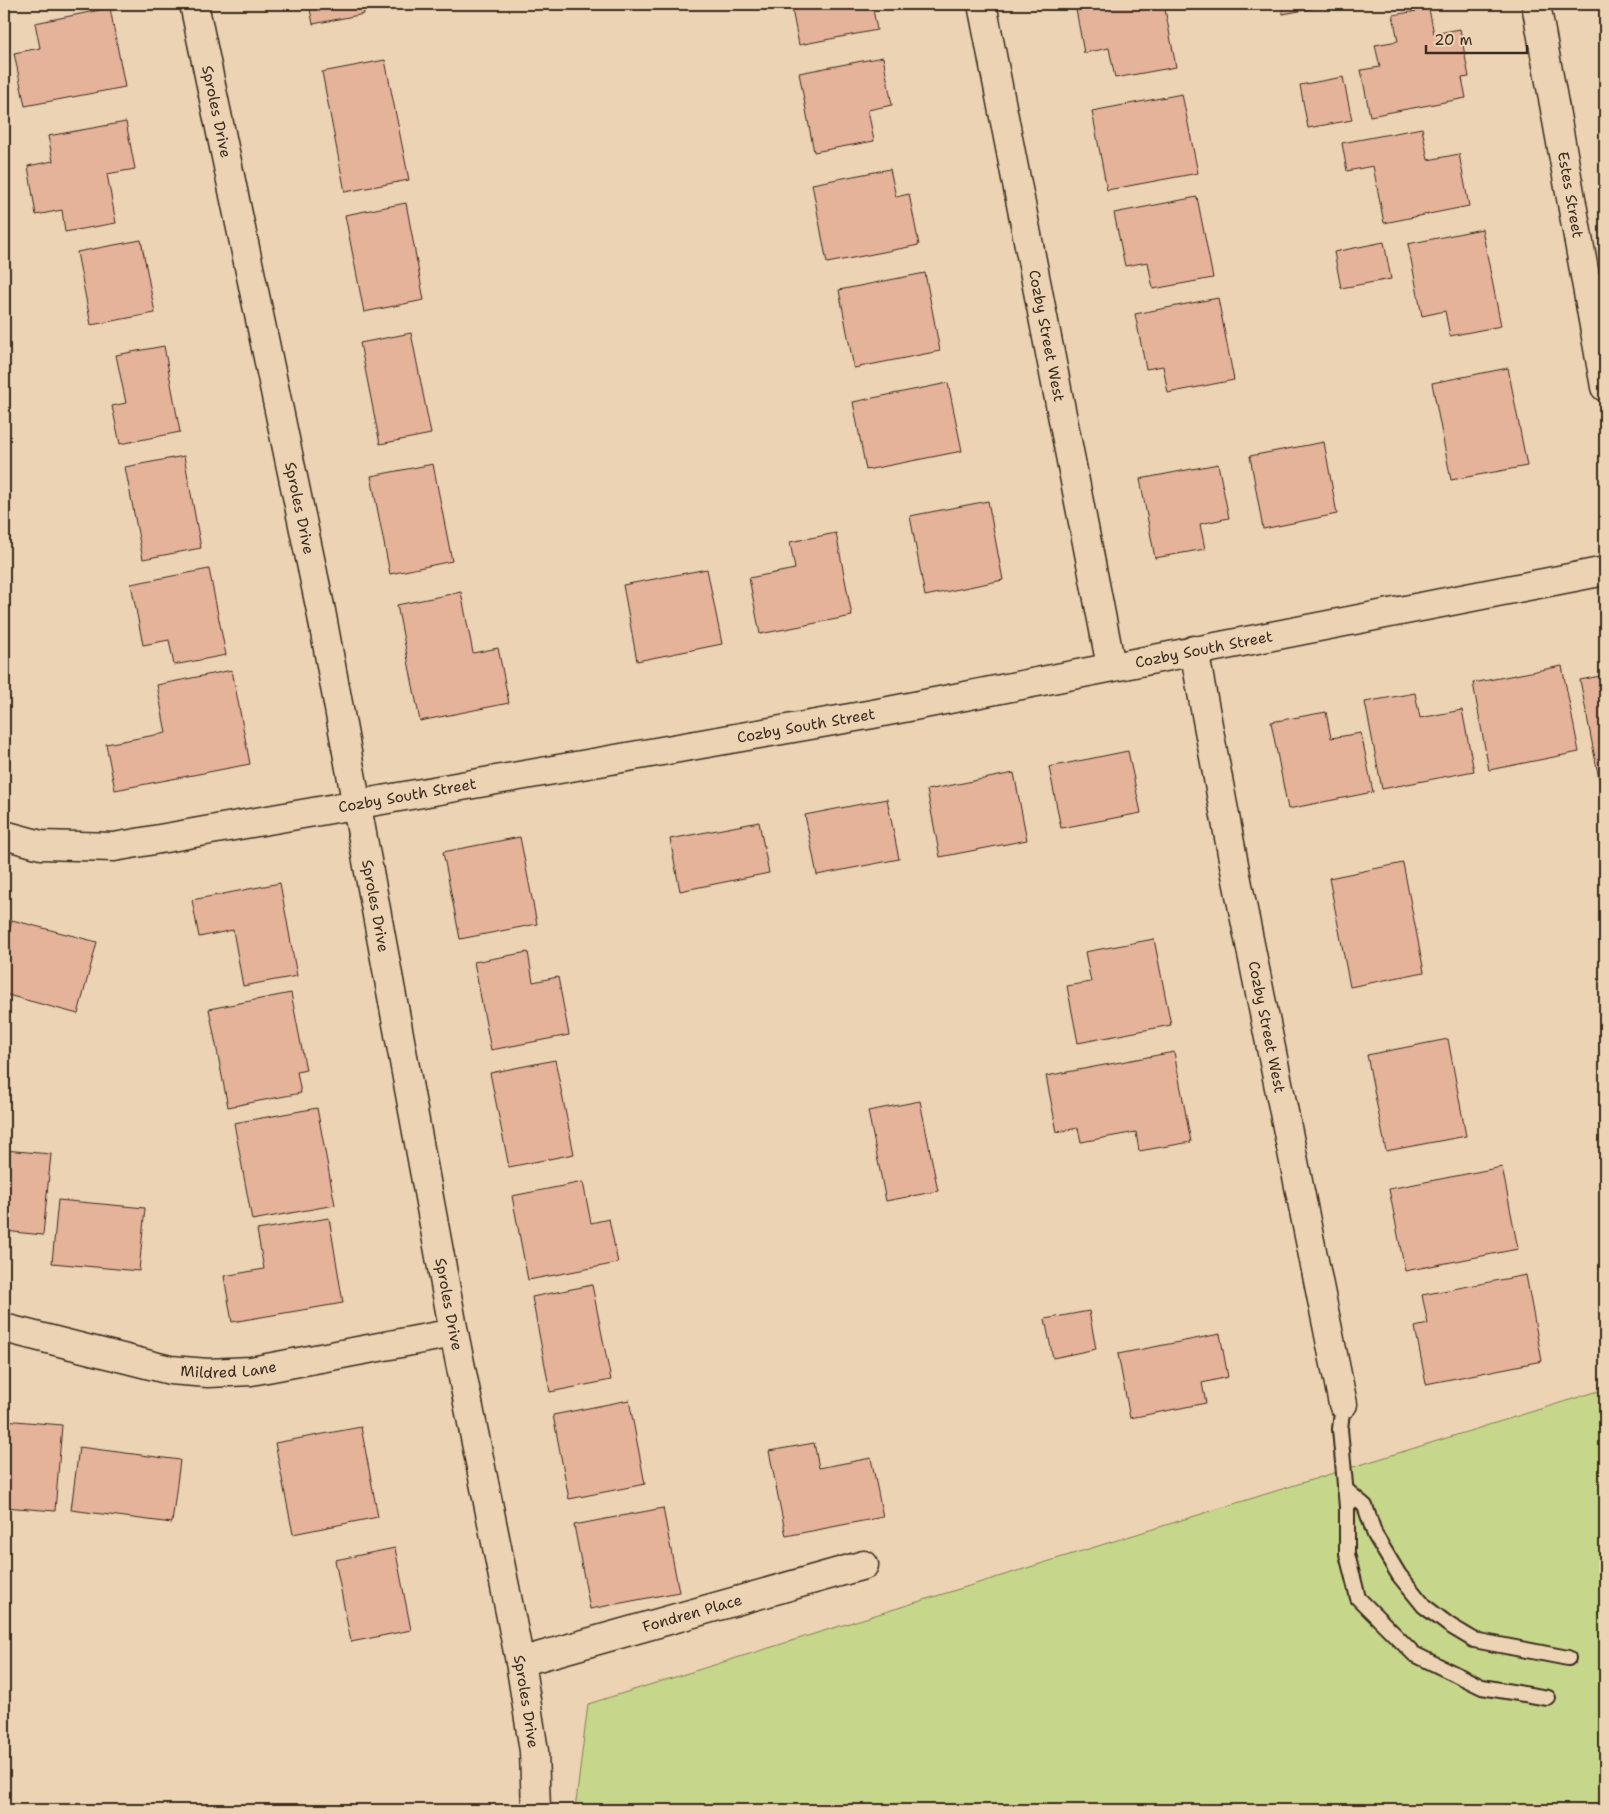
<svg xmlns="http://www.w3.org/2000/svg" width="1609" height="1814" font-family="'Shantell Sans',sans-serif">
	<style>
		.green { fill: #c6d78b; stroke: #808054 }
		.building { fill: #e5b39a; stroke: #3b2a1e }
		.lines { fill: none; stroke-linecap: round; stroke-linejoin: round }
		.lane-casing { stroke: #3b2a1e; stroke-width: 18 }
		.street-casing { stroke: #3b2a1e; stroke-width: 31 }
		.secondary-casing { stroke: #3b2a1e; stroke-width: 31 }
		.lane { stroke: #ebd3b3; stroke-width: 14 }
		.street { stroke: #ebd3b3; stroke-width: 28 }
		.secondary { stroke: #ebd3b3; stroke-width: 28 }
		.labels { text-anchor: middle; stroke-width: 5; stroke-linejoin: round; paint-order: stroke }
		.street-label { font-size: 15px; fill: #3b2a1e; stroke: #ebd3b3 }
	</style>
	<rect width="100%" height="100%" fill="#ebd3b3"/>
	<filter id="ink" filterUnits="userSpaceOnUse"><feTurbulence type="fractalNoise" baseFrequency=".02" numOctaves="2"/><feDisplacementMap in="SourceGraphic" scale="10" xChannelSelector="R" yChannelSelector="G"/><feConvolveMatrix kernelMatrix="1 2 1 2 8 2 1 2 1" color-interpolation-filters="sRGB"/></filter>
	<g filter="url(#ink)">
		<path class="green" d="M 1605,1389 L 1605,1810 L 575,1810 L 588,1704 Z"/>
		<g class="building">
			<path d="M 309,4 L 362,4 L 364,14 L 313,24 Z"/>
			<path d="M 791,4 L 872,4 L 877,30 L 799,45 Z"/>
			<path d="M 1075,4 L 1164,4 L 1176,67 L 1115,78 L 1109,48 L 1084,53 Z"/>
			<path d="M 1281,4 L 1315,4 L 1315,8 L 1283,14 Z"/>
			<path d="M 1344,4 L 1367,4 L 1345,8 Z"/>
			<path d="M 110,8 L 125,87 L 25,106 L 14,53 L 40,48 L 35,23 Z"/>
			<path d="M 1429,9 L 1434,34 L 1460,29 L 1469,77 L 1462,78 L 1466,98 L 1370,116 L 1361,70 L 1380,67 L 1375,45 L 1398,41 L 1393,15 Z"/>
			<path d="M 883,57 L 892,105 L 868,110 L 874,141 L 814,152 L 799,73 Z"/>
			<path d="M 385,60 L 409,180 L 345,192 L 322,72 Z"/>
			<path d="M 1343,77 L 1352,120 L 1308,128 L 1300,85 Z"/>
			<path d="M 1182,94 L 1198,173 L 1107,190 L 1092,111 Z"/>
			<path d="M 126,122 L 135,169 L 107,174 L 116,223 L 65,232 L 62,210 L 36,215 L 28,166 L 53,161 L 48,136 Z"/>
			<path d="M 1422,128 L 1428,160 L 1459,154 L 1469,206 L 1384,223 L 1373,166 L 1347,171 L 1342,143 Z"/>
			<path d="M 890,169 L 896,197 L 909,194 L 919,245 L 827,263 L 812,184 Z"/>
			<path d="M 1197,197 L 1213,278 L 1153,289 L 1148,262 L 1125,266 L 1114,213 Z"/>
			<path d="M 406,203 L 424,300 L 364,312 L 345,215 Z"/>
			<path d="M 1482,229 L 1501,326 L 1450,336 L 1445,311 L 1422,316 L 1408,244 Z"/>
			<path d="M 141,240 L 155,313 L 91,325 L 77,252 Z"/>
			<path d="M 1384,242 L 1391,279 L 1341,288 L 1334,252 Z"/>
			<path d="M 925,273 L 940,351 L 854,368 L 839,290 Z"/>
			<path d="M 1218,298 L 1234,380 L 1168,393 L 1163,366 L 1146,369 L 1135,314 Z"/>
			<path d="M 411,333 L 431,434 L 380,444 L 360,343 Z"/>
			<path d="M 164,346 L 180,432 L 120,444 L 112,406 L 126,403 L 116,355 Z"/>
			<path d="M 1508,368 L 1527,466 L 1451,480 L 1432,383 Z"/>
			<path d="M 948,383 L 962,451 L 866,470 L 853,402 Z"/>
			<path d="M 1324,442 L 1337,514 L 1263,529 L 1250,456 Z"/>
			<path d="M 184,456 L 201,548 L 143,559 L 125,467 Z"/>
			<path d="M 433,464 L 452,561 L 390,574 L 371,476 Z"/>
			<path d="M 1218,464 L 1229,518 L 1200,524 L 1205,549 L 1155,558 L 1140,479 Z"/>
			<path d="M 988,501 L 1003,580 L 925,596 L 910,516 Z"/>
			<path d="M 836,533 L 852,616 L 760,634 L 749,578 L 795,569 L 790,542 Z"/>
			<path d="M 209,569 L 226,655 L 174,665 L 169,640 L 143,645 L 131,584 Z"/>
			<path d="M 707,569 L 722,644 L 637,661 L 623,585 Z"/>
			<path d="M 461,592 L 473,653 L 498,648 L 509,703 L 420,721 L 397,605 Z"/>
			<path d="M 1562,666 L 1579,752 L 1489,770 L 1473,683 Z"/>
			<path d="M 232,670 L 250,764 L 115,790 L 106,744 L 166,733 L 157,685 Z"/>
			<path d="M 1605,675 L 1605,778 L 1599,779 L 1580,680 Z"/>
			<path d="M 1415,693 L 1420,718 L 1462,710 L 1474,771 L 1382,789 L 1365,702 Z"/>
			<path d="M 1326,712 L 1331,738 L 1361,733 L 1373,792 L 1288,809 L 1271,722 Z"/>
			<path d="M 1128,751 L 1141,813 L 1061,828 L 1049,767 Z"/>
			<path d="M 1014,773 L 1027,840 L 940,857 L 927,790 Z"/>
			<path d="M 887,799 L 899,859 L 817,875 L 805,815 Z"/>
			<path d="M 759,822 L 769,873 L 680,891 L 670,839 Z"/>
			<path d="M 520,837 L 537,924 L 460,939 L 443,852 Z"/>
			<path d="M 1403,863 L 1424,972 L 1350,987 L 1329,878 Z"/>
			<path d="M 280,883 L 297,976 L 243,986 L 233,930 L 199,937 L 192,900 Z"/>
			<path d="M 12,920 L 97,942 L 78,1014 L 4,994 L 4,951 Z"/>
			<path d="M 1154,939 L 1171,1025 L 1078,1043 L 1067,986 L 1091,982 L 1085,952 Z"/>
			<path d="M 528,952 L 533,982 L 558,977 L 569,1035 L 491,1050 L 474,962 Z"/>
			<path d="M 291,993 L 306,1070 L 297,1072 L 301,1093 L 228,1107 L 209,1009 Z"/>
			<path d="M 1448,1039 L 1466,1136 L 1386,1151 L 1367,1055 Z"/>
			<path d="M 1174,1052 L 1191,1142 L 1139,1151 L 1136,1132 L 1081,1142 L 1078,1128 L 1057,1132 L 1046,1076 Z"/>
			<path d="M 555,1060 L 574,1154 L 509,1167 L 490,1073 Z"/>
			<path d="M 920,1101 L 938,1191 L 886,1201 L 868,1111 Z"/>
			<path d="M 317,1108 L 335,1205 L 252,1220 L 234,1123 Z"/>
			<path d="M 4,1150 L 51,1154 L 43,1235 L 4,1231 Z"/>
			<path d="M 1502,1167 L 1518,1249 L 1405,1271 L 1389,1189 Z"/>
			<path d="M 583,1182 L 591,1223 L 609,1219 L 618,1263 L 528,1280 L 512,1196 Z"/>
			<path d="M 58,1200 L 145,1208 L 139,1271 L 52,1263 Z"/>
			<path d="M 329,1218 L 343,1303 L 232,1322 L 224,1276 L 264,1269 L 257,1230 Z"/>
			<path d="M 1526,1275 L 1542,1361 L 1426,1384 L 1415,1327 L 1428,1324 L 1422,1295 Z"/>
			<path d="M 592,1285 L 611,1380 L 550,1392 L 532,1297 Z"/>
			<path d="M 1089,1311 L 1096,1349 L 1053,1358 L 1045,1319 Z"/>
			<path d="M 1220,1334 L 1228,1377 L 1202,1383 L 1206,1403 L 1130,1418 L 1118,1354 Z"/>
			<path d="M 629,1400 L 645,1484 L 569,1499 L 553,1415 Z"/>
			<path d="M 4,1420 L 62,1425 L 55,1511 L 4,1507 Z"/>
			<path d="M 361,1427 L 378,1517 L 293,1534 L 275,1443 Z"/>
			<path d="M 814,1443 L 819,1468 L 871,1458 L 883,1517 L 786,1536 L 769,1451 Z"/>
			<path d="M 79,1447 L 180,1460 L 172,1523 L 71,1510 Z"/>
			<path d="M 663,1508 L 679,1592 L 590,1609 L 574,1525 Z"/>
			<path d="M 395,1548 L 411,1630 L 351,1642 L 335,1560 Z"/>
		</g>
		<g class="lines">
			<defs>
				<g id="lane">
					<path d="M 1343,1404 L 1340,1429 L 1347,1507 L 1347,1554 L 1358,1598 L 1414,1654 L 1482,1687 L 1548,1698"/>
					<path d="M 1345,1489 L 1365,1506 L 1375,1535 L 1399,1575 L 1424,1606 L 1449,1625 L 1474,1640 L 1568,1658"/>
				</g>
				<g id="street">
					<path id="s1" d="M 982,4 L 1111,666"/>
					<path id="s2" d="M 1536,4 L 1605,387"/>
					<path id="s3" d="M 1194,650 L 1236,875 L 1343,1404"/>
					<path id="s4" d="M 4,835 L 41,845 L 114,847 L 873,714 L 1605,571"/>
					<path id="s5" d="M 4,1328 L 170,1370 L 208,1373 L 251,1371 L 454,1333"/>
					<path id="s6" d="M 520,1662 L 864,1565"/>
				</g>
				<g id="secondary">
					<path id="s7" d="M 194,4 L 321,611 L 454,1333 L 520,1662 L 534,1751 L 536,1810"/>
				</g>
			</defs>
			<use href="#lane" class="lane-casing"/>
			<use href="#street" class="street-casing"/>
			<use href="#secondary" class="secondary-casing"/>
			<use href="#lane" class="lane"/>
			<use href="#street" class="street"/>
			<use href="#secondary" class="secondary"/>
		</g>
	</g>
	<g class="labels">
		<g class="street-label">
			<text dy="5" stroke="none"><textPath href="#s7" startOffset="110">Sproles Drive</textPath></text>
			<text dy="5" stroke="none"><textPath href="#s2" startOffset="194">Estes Street</textPath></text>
			<text dy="5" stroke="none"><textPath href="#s1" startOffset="338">Cozby Street West</textPath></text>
			<text dy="5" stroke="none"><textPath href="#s7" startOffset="515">Sproles Drive</textPath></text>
			<text dy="5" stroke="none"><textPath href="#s4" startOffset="1219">Cozby South Street</textPath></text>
			<text dy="5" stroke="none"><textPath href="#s4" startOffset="814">Cozby South Street</textPath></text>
			<text dy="5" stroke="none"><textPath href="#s4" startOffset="409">Cozby South Street</textPath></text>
			<text dy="5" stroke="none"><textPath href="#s7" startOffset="920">Sproles Drive</textPath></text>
			<text dy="5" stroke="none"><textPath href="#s3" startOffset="384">Cozby Street West</textPath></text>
			<text dy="5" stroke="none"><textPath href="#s7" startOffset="1325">Sproles Drive</textPath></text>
			<text dy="5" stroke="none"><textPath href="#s5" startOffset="230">Mildred Lane</textPath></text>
			<text dy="5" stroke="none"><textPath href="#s6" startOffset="179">Fondren Place</textPath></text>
			<text dy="5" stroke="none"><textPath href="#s7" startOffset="1730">Sproles Drive</textPath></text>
		</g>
	</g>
	<rect width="1609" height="1814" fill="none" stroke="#ebd3b3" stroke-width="20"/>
	<rect x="10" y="10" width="1589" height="1794" fill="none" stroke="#3b2a1e" stroke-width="2" filter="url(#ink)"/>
	<path d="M1426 45v8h101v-8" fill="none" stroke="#3b2a1e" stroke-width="2.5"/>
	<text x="1434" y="45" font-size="15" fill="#3b2a1e" stroke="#ebd3b3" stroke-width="4" paint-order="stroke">20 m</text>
</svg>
